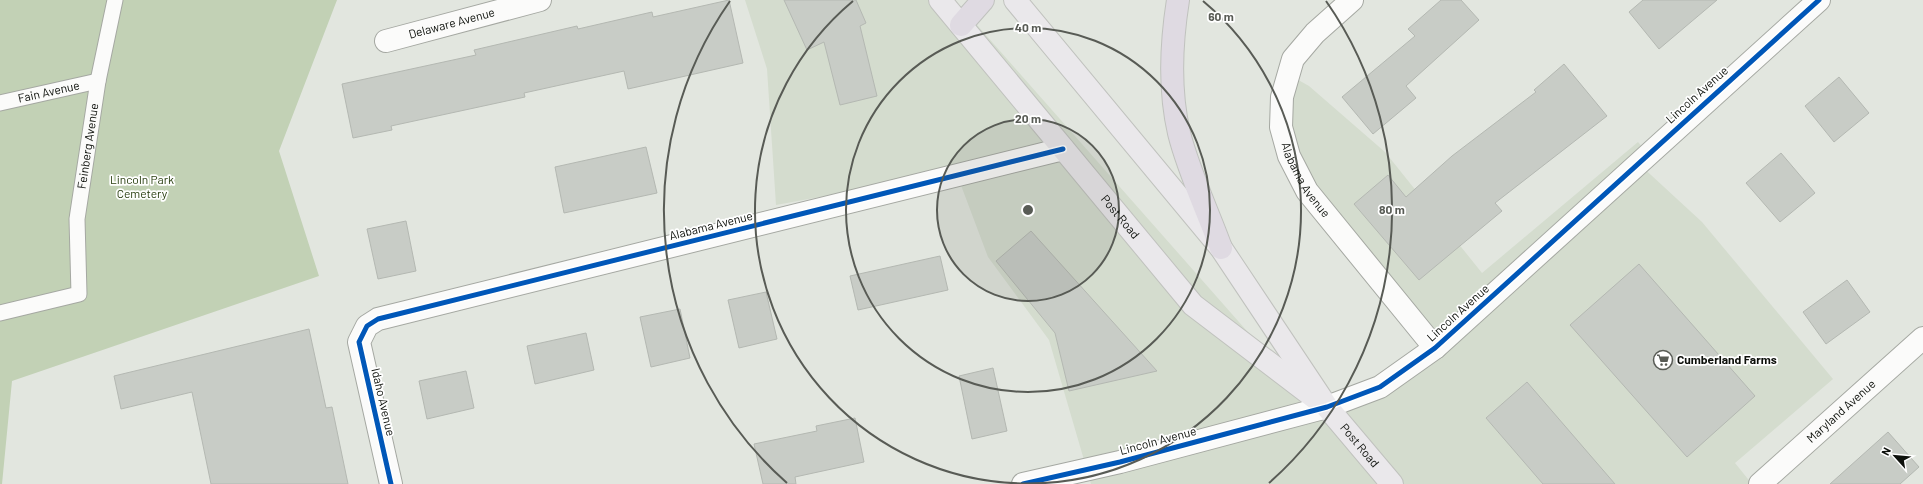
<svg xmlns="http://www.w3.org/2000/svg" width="1923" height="484" font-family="Barlow,sans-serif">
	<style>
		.built { fill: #d4dcce }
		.green { fill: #c2d1b5 }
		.building { fill: #c8ccc6; stroke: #b4b8b2 }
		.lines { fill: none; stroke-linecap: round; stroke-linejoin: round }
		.lane-casing { stroke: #a5a8a2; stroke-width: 17 }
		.street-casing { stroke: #a5a8a2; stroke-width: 24 }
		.secondary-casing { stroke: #a5a8a2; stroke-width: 24 }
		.primary-casing { stroke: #c0c2be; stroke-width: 24 }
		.highway-casing { stroke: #c0c2be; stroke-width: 24 }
		.lane { stroke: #fbfbfa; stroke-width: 15 }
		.street { stroke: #fbfbfa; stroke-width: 22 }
		.secondary { stroke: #fbfbfa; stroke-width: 22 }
		.primary { stroke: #eae8eb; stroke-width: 22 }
		.highway { stroke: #dfdae2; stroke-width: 22 }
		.cycleway-casing { stroke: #fff; stroke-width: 8 }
		.cycleway { stroke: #0057b8; stroke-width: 5 }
		.ring { fill: none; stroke: #585b55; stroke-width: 2 }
		.labels { text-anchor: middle; stroke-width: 3.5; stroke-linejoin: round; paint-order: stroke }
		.street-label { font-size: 12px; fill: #0d100b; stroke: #fff }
		.park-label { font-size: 12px; fill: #283e0f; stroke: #fff }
		.poi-label { font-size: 12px; font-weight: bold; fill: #0d100b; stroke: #fff; text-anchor: start }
		.centre { fill: #585b55; stroke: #fff; stroke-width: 2 }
		.ring-label { font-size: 12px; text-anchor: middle; font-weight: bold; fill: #585b55; stroke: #fff; stroke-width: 3.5; stroke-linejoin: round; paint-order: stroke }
	</style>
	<rect width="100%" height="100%" fill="#e2e6df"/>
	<path class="built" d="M 745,0 L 955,0 L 1329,424 L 1436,338 L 1294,171 L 1286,107 L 1293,77 L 1309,86 L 1385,152 L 1482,273 L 1638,142 L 1643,148 L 1638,163 L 1702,222 L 1833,379 L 1735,463 L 1752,484 L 1091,484 L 1049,340 L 988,257 L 956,172 L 776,205 L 767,69 Z"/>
	<path class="green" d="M 0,0 L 337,0 L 279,151 L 319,276 L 12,381 L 2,484 L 0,484 Z"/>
	<g class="building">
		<path d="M 729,0 L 743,63 L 628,89 L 624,71 L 524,93 L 525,97 L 391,126 L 392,130 L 353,138 L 342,84 L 476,55 L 474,50 L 577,26 L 578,29 L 652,12 L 653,17 Z"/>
		<path d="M 784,0 L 856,0 L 866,23 L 860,26 L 877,96 L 840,105 L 824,42 L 807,50 Z"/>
		<path d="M 1441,0 L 1461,0 L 1479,20 L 1406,86 L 1416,98 L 1373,134 L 1342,97 L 1415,36 L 1408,29 Z"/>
		<path d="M 1643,0 L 1717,0 L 1659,49 L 1629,12 Z"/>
		<path d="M 1564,64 L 1607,116 L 1495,203 L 1502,211 L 1419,280 L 1354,204 L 1388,175 L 1406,197 L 1452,156 L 1536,92 L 1534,90 Z"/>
		<path d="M 1839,77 L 1869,113 L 1834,142 L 1805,106 Z"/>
		<path d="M 646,147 L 657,193 L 564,213 L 555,167 Z"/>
		<path d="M 1781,153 L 1815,193 L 1780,222 L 1746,183 Z"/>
		<path d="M 406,221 L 416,271 L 378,279 L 367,229 Z"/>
		<path d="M 1031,231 L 1157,371 L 1069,391 L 1055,333 L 996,261 Z"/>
		<path d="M 940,256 L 948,290 L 858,310 L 850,276 Z"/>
		<path d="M 1639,264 L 1755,396 L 1687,457 L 1570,325 Z"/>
		<path d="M 1847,280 L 1870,312 L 1826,344 L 1803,312 Z"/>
		<path d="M 766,292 L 777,339 L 739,348 L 728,300 Z"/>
		<path d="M 680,309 L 690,358 L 651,367 L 640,317 Z"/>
		<path d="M 309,329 L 326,408 L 332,407 L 348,484 L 211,484 L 192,392 L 121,409 L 114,376 Z"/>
		<path d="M 586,333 L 594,370 L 535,384 L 527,346 Z"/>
		<path d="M 993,368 L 1007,431 L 972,439 L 959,376 Z"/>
		<path d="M 466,371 L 474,408 L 427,419 L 419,381 Z"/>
		<path d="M 1527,382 L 1615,484 L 1543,484 L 1486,418 Z"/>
		<path d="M 855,418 L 864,462 L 795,477 L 796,484 L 763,484 L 754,444 L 817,431 L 816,426 Z"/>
		<path d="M 1888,432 L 1919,467 L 1900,484 L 1830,484 Z"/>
	</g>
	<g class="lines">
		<defs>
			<g id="lane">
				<path id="s1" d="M 0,103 L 98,81"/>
				<path id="s2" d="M 0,313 L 79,294 L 77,219 L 98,81 L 115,0"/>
			</g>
			<g id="street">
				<path id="s3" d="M 1352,0 L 1315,33 L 1293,59 L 1282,97 L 1281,127 L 1289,156 L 1307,191 L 1435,348"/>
				<path id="s4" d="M 386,41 L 540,0"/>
				<path d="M 1327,407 L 1380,387 L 1435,348 L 1819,0"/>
				<path d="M 391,484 L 359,342 L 367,326 L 378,319 L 1063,149"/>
				<path id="s5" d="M 1760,484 L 1923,338"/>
			</g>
			<path id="secondary" d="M 1023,484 L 1120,462 L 1327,407"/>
			<g id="primary">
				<path id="s6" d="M 940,0 L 1193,305 L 1315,398"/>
				<path id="s7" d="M 1015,0 L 1221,248 L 1327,407 L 1392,484"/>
			</g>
			<g id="highway">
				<path d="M 1178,0 C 1171,44 1169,90 1179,133 C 1188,170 1208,212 1221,248"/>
				<path d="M 961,25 L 983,0"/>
			</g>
		</defs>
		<use href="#lane" class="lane-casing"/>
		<use href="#street" class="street-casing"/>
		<use href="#secondary" class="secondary-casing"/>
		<use href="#primary" class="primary-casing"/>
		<use href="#highway" class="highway-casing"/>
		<use href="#lane" class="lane"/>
		<use href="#street" class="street"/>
		<use href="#secondary" class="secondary"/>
		<use href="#primary" class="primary"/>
		<use href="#highway" class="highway"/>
		<defs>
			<g id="cycleway">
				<path d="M 391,484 L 359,342 L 367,326 L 378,319 L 1063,149"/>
				<path d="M 1023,484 L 1120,462 L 1327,407 L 1380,387 L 1435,348 L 1819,0"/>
			</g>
		</defs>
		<use href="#cycleway" class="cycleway-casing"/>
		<use href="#cycleway" class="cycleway"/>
	</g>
	<circle cx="1028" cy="210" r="91" fill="#585b55" fill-opacity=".12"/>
	<g class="ring">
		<circle cx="1028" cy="210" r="91"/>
		<circle cx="1028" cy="210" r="182"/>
		<path d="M1203 1A273 273 0 1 1 853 1"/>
		<path d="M787 483A364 364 0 0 1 730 1M1326 1A364 364 0 0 1 1269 483"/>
	</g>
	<defs>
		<symbol id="supermarket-ring" viewBox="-11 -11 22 22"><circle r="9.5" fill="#fff" stroke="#585b55" stroke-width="1.5"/><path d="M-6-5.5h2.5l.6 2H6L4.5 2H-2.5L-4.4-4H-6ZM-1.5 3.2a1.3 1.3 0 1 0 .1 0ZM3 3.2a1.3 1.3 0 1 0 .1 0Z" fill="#585b55"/></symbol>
	</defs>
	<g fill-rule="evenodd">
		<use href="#supermarket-ring" x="1652" y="349" width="22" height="22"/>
	</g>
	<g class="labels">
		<g class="street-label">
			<text dy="4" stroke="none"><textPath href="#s4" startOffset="68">Delaware Avenue</textPath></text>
			<text dy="4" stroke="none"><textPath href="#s1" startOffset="50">Fain Avenue</textPath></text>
			<text transform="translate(1697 95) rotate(-42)" y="4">Lincoln Avenue</text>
			<text dy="4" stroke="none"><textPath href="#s2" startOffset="230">Feinberg Avenue</textPath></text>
			<text dy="4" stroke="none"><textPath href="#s3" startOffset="212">Alabama Avenue</textPath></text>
			<text dy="4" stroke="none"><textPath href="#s6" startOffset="282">Post Road</textPath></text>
			<text transform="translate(711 226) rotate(-14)" y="4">Alabama Avenue</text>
			<text transform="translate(1458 313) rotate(-42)" y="4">Lincoln Avenue</text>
			<text transform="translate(383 402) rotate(77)" y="4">Idaho Avenue</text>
			<text dy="4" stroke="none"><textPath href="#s5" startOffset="109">Maryland Avenue</textPath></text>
			<text transform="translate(1158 441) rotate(-15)" y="4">Lincoln Avenue</text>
			<text dy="4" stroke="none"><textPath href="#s7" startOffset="564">Post Road</textPath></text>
		</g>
		<g class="park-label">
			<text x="142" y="184">Lincoln Park<tspan x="142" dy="14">Cemetery</tspan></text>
		</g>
		<g class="poi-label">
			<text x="1677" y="364">Cumberland Farms</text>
		</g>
	</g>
	<circle cx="1028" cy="210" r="6" class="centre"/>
	<g class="ring-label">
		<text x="1221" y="21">60 m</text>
		<text x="1028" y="32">40 m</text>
		<text x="1028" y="123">20 m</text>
		<text x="1392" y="214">80 m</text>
	</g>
	<g transform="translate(1895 456) rotate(297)" stroke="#ffffff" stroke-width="3" paint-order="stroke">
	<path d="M0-3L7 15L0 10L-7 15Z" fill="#0d100b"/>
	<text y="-6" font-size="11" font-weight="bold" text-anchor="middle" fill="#0d100b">N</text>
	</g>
</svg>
